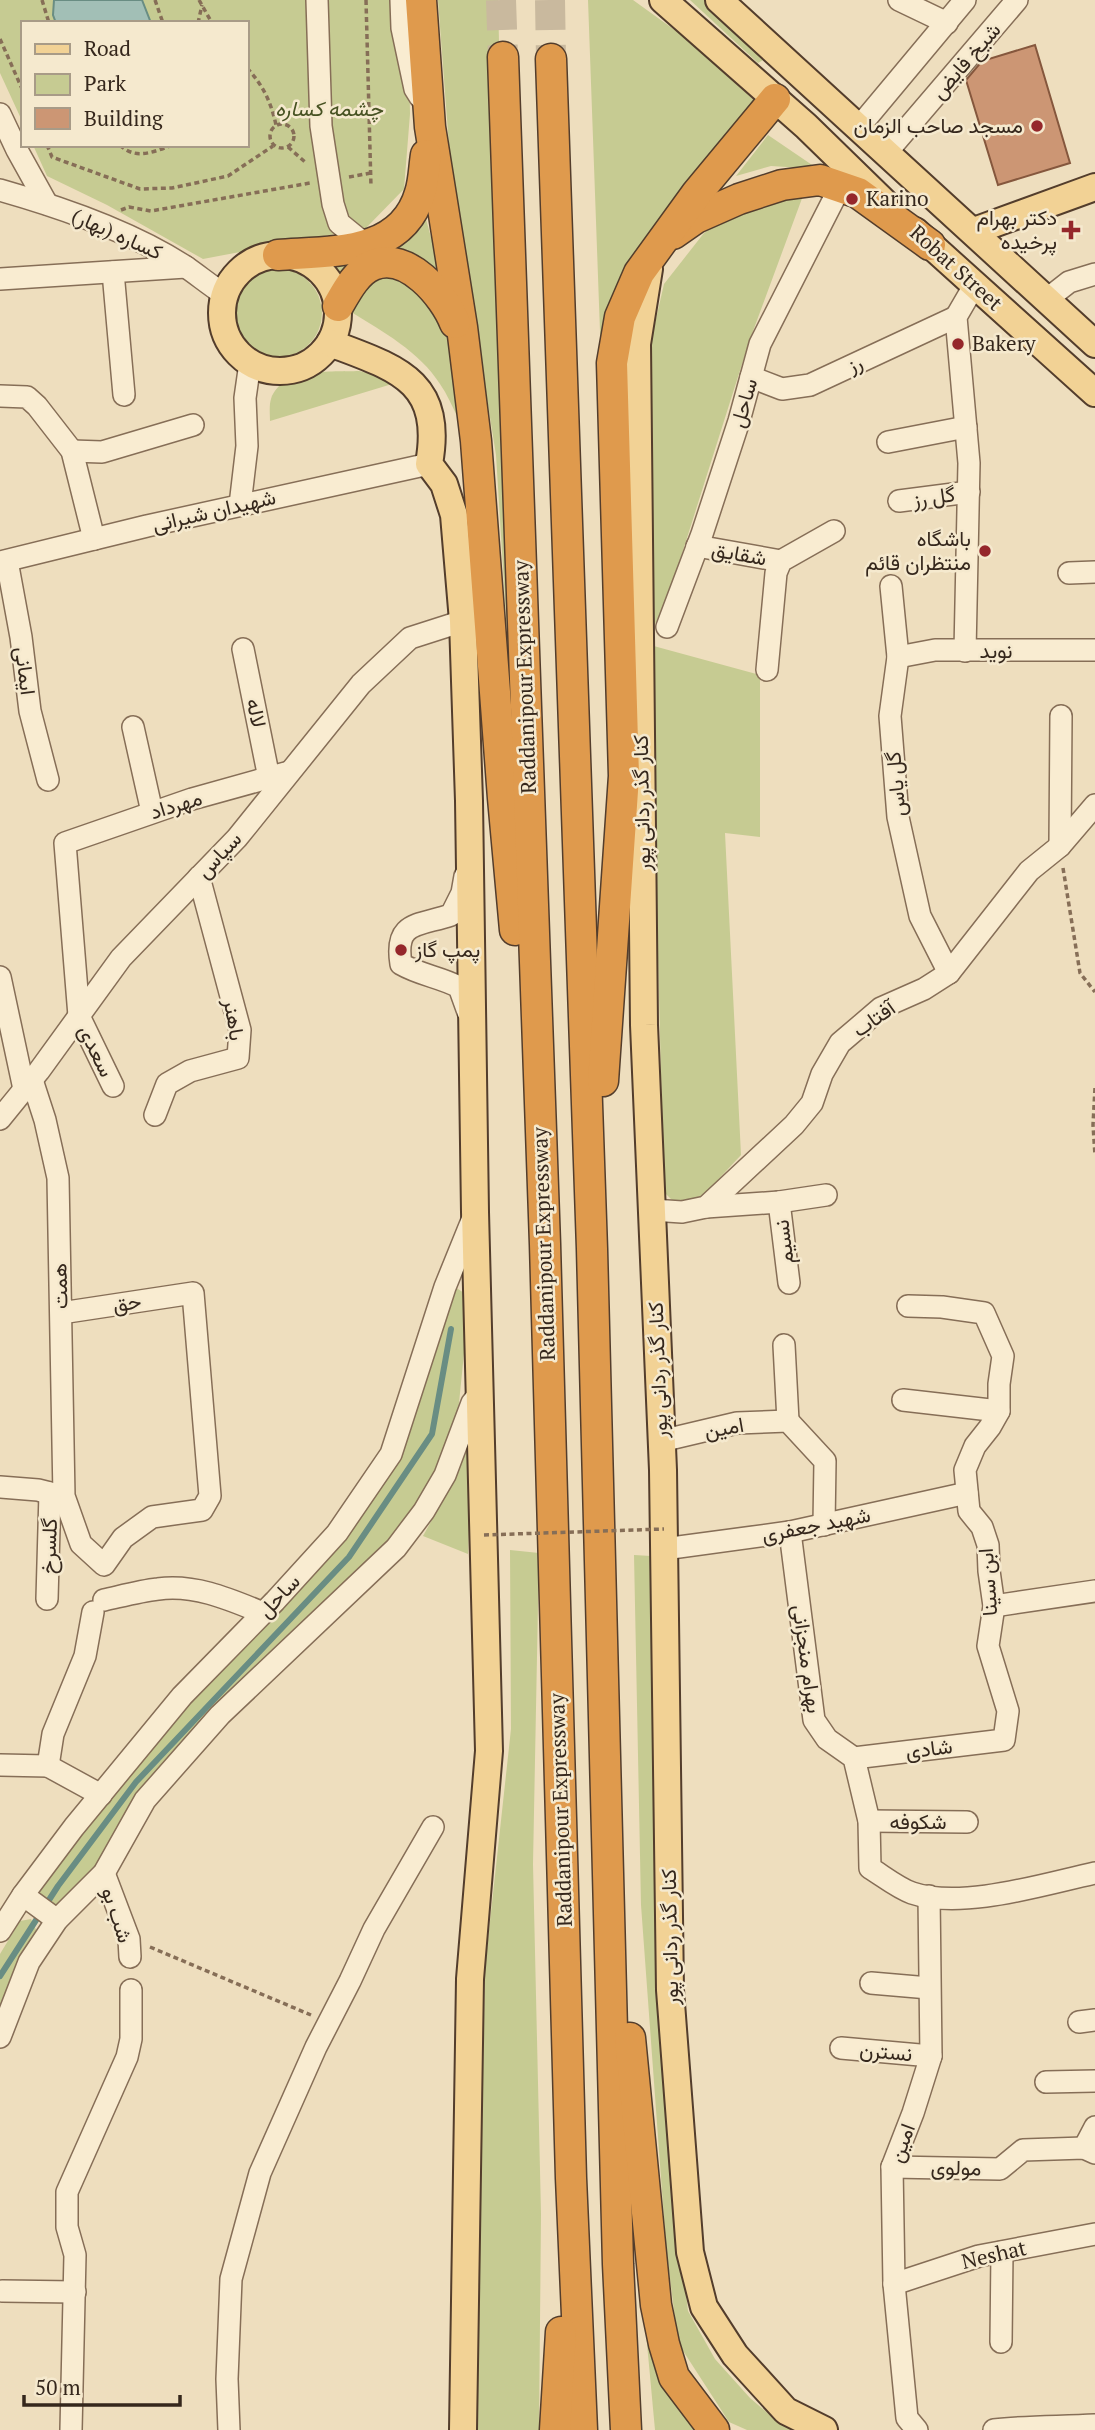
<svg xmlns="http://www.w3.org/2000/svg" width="1095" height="2430" font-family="'PT Serif',Vazirmatn,serif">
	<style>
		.green { fill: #c6cb92 }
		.water { fill: #a2bfb6; stroke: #698d83; stroke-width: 2 }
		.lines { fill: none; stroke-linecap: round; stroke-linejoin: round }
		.stream { stroke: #698d83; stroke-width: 6 }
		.building { fill: #cc9674; stroke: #85573d; stroke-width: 2 }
		.highway-tunnel { stroke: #c9b99e; stroke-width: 30; stroke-dasharray: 30 15; stroke-linecap: butt }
		.minor-casing { stroke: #866e57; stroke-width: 24 }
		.major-casing { stroke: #533d2c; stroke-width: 30 }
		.highway-casing { stroke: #533d2c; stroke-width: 33 }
		.path { stroke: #866e57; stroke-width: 3.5; stroke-dasharray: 5 3.5; stroke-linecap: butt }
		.minor { stroke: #f9ecd1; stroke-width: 21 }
		.major { stroke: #f2d295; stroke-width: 26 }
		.highway { stroke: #df9a4d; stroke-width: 30 }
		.path-bridge { stroke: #866e57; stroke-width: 3.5; stroke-dasharray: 5 3.5; stroke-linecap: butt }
		.poi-dot { fill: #95272b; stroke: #f5e9ce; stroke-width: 2.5 }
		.labels { text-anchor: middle; stroke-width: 5; stroke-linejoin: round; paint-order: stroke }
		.street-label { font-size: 21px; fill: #35271c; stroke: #f5e9ce }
		.park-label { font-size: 21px; font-style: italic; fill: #475222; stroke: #f5e9ce }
		.poi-label { font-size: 21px; fill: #35271c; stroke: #f5e9ce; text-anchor: end }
	</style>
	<rect width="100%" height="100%" fill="#eedebe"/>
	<g class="green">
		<path d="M 0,0 L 408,0 L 410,114 L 404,189 L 366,228 L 203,259 L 107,205 L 47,176 L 33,145 L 247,145 L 247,23 L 23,23 L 23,123 L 0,73 Z"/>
		<path d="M 438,0 L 498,0 L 517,794 L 496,455 L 451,172 Z"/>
		<path d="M 588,0 L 633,0 L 683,36 L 756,102 L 633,256 L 602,387 Z"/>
		<path d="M 690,0 L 706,0 L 768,57 L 758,63 Z"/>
		<path d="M 768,135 L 818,169 L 771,166 L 736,176 Z"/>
		<path d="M 804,193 L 749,342 L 667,601 L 649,635 L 648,412 L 650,345 L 664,284 L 704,233 L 751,203 Z"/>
		<path d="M 424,212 L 448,299 L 406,261 L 340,290 L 328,273 L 307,257 Z"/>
		<circle cx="278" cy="313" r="44"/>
		<path d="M 387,270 C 395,274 404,278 411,283 C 453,313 454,371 458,418 C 452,406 447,394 440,384 C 420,352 382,331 351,312 L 354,290 Z"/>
		<path d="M 359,371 L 402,381 L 270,421 C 270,414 269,405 271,399 C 282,367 332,372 359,371 Z"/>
		<path d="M 650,645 L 760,675 L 760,837 L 725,833 L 741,1155 L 700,1199 L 676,1204 L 664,1192 Z"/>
		<path d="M 455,1287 L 464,1293 L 465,1343 L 458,1413 L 440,1472 L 399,1536 L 218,1711 L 100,1870 L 59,1911 L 33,1890 L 70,1840 L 389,1470 Z"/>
		<path d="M 473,1429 L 468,1554 L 423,1536 L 448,1491 Z"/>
		<path d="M 510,1550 L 539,1553 L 533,1864 L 541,2214 L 539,2430 L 476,2430 L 485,1967 L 511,1729 Z"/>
		<path d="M 634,1555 L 651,1556 L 655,1824 L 675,2199 L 688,2311 L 715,2359 L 750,2398 L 778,2422 L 793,2430 L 747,2430 L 729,2422 L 678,2343 L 666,2246 L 641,1905 Z"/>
		<path d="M 31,1919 L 38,1934 L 0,2012 L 0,1954 L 20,1921 Z"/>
		<path d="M 645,2322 L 699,2430 L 655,2430 Z"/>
	</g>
	<path class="water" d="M 54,0 L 142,0 L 151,23 L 56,23 L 53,15 Z"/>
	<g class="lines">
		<path class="stream" d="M 0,1976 L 58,1886 L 136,1782 L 349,1557 L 432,1434 L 451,1329"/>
	</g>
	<path class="building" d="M 1035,45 L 1070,163 L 998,185 L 966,80 L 982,61 Z"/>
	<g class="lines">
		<g class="highway-tunnel">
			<path d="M 501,0 L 503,57"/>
			<path d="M 550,0 L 551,59"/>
		</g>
		<defs>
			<g id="minor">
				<path d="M 317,0 L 321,126 L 333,204 L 339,223 L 366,245"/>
				<path d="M 401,0 L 402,28 L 415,89 L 420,97"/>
				<path d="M 899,0 L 947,23"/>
				<path d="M 0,114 L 17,150 L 47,204"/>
				<path d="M 859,127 L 965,0"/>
				<path d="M 887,152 L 1017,0"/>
				<path d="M 0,190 C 60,207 133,232 186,267 C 199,276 211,286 225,295"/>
				<path d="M 113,272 L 124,395"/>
				<path d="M 0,279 L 186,267"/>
				<path d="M 1046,300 L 1069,282 L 1095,274"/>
				<path d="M 751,377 L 782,389 L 810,385 L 956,317"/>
				<path d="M 0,396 L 27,397 L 37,406 L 72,451 L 94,539"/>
				<path d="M 888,442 L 966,427"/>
				<path d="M 72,451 L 102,452 L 193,425"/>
				<path d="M 899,501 L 969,492"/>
				<path d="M 240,505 L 247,446 L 245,398 L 250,363"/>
				<path d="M 697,546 L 781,561"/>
				<path d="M 7,561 L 21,637 L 30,711 L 48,780"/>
				<path d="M 0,562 L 147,526 L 429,464"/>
				<path d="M 1069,573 L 1095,572"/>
				<path d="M 891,586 L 898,657 L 890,716 L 898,817 L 920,916 L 949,973"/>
				<path d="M 667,627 L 702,534 L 739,421 L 760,344 L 840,187"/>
				<path d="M 243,649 L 269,778"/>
				<path d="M 965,651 L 969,463 L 956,317 L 974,286"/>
				<path d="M 898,657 L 935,650 L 1095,650"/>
				<path d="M 767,670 L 776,573 L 781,561 L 834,531"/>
				<path d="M 133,727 L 152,812"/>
				<path d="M 1060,846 L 1061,716"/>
				<path d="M 465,876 L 462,893 L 451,915 C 418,926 394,921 401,964 C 420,975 440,977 459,987 L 468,1012"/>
				<path d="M 0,977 L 24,1089"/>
				<path d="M 32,1080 L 45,1120 L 58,1178 L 64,1496 L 81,1544 L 104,1565 L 123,1538 L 152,1517 L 202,1510 L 210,1496 L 193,1293 L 61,1313"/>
				<path d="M 113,1086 L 79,1016 L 65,843 L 192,799 L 289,772"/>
				<path d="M 155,1115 L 167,1084 L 190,1071 L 238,1058 L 240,1030 L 199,877"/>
				<path d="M 0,1119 L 39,1071 L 121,958 L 237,838 L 361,684 L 410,638 L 463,621"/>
				<path d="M 779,1202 L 789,1283"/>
				<path d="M 706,1207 L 779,1202 L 826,1195"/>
				<path d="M 652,1210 L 682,1212 L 706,1207 L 794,1125 L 812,1103 L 822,1074 L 840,1043 L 881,1008 L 924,989 L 949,973 L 1029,871 L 1060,846 L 1095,805"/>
				<path d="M 784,1345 L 788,1421"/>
				<path d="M 903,1400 L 999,1411"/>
				<path d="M 661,1441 L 737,1423 L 788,1421 L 825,1461 L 824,1525"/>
				<path d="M 0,1487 L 38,1490 L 62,1496"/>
				<path d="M 790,1532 L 814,1720 L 827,1739 L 854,1758 L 869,1821 L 870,1868 C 883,1876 898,1888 912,1893 C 962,1910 1044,1884 1095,1873"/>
				<path d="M 664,1549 L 790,1532 L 967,1493"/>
				<path d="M 47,1599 L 50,1493"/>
				<path d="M 104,1600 C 122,1596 140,1591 158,1589 C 195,1584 229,1599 263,1613"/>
				<path d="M 994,1606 L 1095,1591"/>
				<path d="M 854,1758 L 1004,1740 L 1008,1711 L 988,1646 L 994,1606 L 989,1571 L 988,1545 L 982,1527 L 969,1511 L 965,1470 L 975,1446 L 990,1427 L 999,1411 L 999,1384 L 1003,1356 L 984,1313 L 942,1307 L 908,1306"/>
				<path d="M 0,1765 L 48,1766 L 53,1734 L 85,1656 L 93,1612"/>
				<path d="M 48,1766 L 101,1795"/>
				<path d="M 869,1821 L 967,1822"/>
				<path d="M 104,1873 L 129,1939 L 130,1957"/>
				<path d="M 23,1895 L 57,1920"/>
				<path d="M 0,1931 L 23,1895 L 74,1827 L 182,1696 L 275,1601 L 337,1533 L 391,1454 L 445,1287 L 473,1218"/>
				<path d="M 871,1983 L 929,1988"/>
				<path d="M 1079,2022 L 1095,2020"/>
				<path d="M 0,2037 L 29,1962 L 57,1920 L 104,1873 L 145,1800 L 220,1715 L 396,1548 L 424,1511 L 445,1475 L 472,1403 L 480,1393"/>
				<path d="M 841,2048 L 931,2056"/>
				<path d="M 1046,2082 L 1095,2081"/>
				<path d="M 1084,2148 L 1095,2127"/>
				<path d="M 892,2167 L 1000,2169 L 1023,2150 L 1084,2148 L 1095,2153"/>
				<path d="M 894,2284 L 979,2256 L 1095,2234"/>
				<path d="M 2,2291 L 75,2292"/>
				<path d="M 1001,2342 L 1002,2252"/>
				<path d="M 71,2430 L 75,2255 L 67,2227 L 67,2192 L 127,2057 L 131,2039 L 131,1990"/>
				<path d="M 229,2430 L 227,2379 L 231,2279 L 260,2173 L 316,2047 L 350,1981 L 374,1929 L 433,1827"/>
				<path d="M 917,2430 L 907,2418 L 894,2284 L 892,2167 L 913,2113 L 931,2056 L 929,1896"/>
				<path d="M 994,2430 C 1027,2426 1061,2427 1095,2425"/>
			</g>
			<g id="major">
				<path d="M 663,0 L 806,126 L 884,202"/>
				<path d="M 719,0 L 1095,344"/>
				<path d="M 915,231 L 1095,393"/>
				<path d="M 974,231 L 1095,187"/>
				<circle cx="280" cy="313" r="58"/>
				<path d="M 649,269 L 637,344 L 644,1025 L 663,1470 L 670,1990 L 690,2252 L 704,2307 L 735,2355 L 786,2411 L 824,2430"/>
				<path d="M 330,343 C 396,368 444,380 429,464 L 444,484 L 454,515 L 463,621 L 469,801 L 475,1212 L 489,1751 L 470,1979 L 463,2430"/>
			</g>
			<g id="highway">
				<path d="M 421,0 L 430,127 L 462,327 L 476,441 L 503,798 L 515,930"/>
				<path d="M 503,57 L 545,1244 L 571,2178 L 582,2430"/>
				<path d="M 551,59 L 592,1249 L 618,2264 L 626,2430"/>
				<path d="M 673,234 L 696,218 L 739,199 L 782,185 L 820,180 L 858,193 L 930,245"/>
				<path d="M 278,255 C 331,251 402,256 420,193 C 424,181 424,167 426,155"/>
				<path d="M 338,306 C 346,292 357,271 373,265 C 407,251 444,295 455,323"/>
				<path d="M 603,1081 L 624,776 L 612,363 L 620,317 L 639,273 L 697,193 L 775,99"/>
				<path d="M 630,2038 L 656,2305 L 664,2344 L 674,2377 L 714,2430"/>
				<path d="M 555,2430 L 561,2332"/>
			</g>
		</defs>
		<use href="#minor" class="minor-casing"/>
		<use href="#major" class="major-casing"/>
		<use href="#highway" class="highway-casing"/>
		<g class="path">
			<path d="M 42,0 L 49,23"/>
			<path d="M 155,0 L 163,23"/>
			<path d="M 199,0 L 212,23"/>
			<path d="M 366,0 L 371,187"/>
			<path d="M 198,23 L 202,5"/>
			<path d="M 0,39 L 23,91"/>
			<path d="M 247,68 C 263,85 271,102 276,125"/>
			<circle cx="282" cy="136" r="12"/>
			<path d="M 47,145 L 52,157 L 140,189 L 172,188 L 228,176 L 273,146"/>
			<path d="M 120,145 C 136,161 155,151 173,145"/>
			<path d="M 288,147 L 305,162"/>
			<path d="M 349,177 L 371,173"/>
			<path d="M 121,210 L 129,207 L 151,211 L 310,183"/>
			<path d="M 1063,868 L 1080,973 L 1095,992"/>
			<path d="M 1095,1088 L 1093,1125 L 1095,1155"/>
			<path d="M 150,1947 L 311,2015"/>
		</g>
		<use href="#minor" class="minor"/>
		<use href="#major" class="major"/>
		<use href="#highway" class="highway"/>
		<path class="path-bridge" d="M 484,1535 L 664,1529"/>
	</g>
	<g class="poi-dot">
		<circle cx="1037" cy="126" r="7"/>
		<circle cx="852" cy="199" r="7"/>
		<path d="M1067.5 219.5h7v7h7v7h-7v7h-7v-7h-7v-7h7z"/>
		<circle cx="958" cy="344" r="7"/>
		<circle cx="985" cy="551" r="7"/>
		<circle cx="401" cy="950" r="7"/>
	</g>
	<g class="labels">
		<g class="street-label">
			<text transform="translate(966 61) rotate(-49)" y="7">شیخ فایض</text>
			<text transform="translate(117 234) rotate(24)" y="7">کساره (بهار)</text>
			<text transform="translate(956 268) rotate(42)" y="7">Robat Street</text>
			<text transform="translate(855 364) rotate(-25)" y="7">رز</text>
			<text transform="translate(744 403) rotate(-74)" y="7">ساحل</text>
			<text transform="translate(934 497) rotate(-8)" y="7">گل رز</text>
			<text transform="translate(214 511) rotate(-13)" y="7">شهیدان شیرانی</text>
			<text transform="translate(739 554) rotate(10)" y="7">شقایق</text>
			<text x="996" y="658">نوید</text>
			<text transform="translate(25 671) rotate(83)" y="7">ایمانی</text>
			<text transform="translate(525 677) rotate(-92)" y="7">Raddanipour Expressway</text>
			<text transform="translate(256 713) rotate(78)" y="7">لاله</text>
			<text transform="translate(896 784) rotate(-95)" y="7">گل یاس</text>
			<text transform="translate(642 803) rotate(-91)" y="7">کنار گذر ردانی پور</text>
			<text transform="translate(176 805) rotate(-17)" y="7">مهرداد</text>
			<text transform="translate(219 855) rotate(-47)" y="7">سپاس</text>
			<text transform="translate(874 1019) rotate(-35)" y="7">آفتاب</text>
			<text transform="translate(234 1020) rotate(81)" y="7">باهنر</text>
			<text transform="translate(96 1051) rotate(64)" y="7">سعدی</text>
			<text transform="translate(784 1242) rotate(-97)" y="7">نسیم</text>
			<text transform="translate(544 1244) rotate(-92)" y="7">Raddanipour Expressway</text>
			<text transform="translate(60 1286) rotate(-91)" y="7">همت</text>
			<text transform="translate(127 1303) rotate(-9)" y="7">حق</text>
			<text transform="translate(658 1370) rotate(-92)" y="7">کنار گذر ردانی پور</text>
			<text transform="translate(724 1428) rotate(-10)" y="7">امین</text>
			<text transform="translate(816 1525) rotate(-11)" y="7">شهید جعفری</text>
			<text transform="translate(49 1546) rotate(-88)" y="7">گلسرخ</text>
			<text transform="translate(988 1582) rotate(-94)" y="7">ابن سینا</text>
			<text transform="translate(279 1596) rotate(-47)" y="7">ساحل</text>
			<text transform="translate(807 1659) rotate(82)" y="7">بهرام منجزانی</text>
			<text transform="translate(929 1749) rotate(-7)" y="7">شادی</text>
			<text transform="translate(561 1810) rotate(-92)" y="7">Raddanipour Expressway</text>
			<text x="918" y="1829">شکوفه</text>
			<text transform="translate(117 1915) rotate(72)" y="7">شب بو</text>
			<text transform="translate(670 1937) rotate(-91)" y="7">کنار گذر ردانی پور</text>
			<text transform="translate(886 2052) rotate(5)" y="7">نسترن</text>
			<text transform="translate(902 2143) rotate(-70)" y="7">امین</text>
			<text transform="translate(956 2168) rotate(1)" y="7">مولوی</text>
			<text transform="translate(994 2255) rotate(-13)" y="7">Neshat</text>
		</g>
		<g class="park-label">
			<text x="329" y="116">چشمه کساره</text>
		</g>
		<g class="poi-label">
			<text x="1023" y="133">مسجد صاحب الزمان</text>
			<text x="866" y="206" text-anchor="start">Karino</text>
			<text x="1057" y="225">دکتر بهرام<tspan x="1057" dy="24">پرخیده</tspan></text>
			<text x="972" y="351" text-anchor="start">Bakery</text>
			<text x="971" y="546">باشگاه<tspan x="971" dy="24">منتظران قائم</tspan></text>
			<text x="415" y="957" text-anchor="start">پمپ گاز</text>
		</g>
	</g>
	<rect x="21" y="21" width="228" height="126" fill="#f5e9ce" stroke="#a89b87" stroke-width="2"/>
	<rect x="35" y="44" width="35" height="10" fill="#f2d295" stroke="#a89b87" stroke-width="2"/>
	<text x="84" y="56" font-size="21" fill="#35271c">Road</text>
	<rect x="35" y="74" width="35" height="21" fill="#c6cb92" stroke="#a89b87" stroke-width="2"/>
	<text x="84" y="91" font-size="21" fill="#35271c">Park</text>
	<rect x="35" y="108" width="35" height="21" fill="#cc9674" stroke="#a89b87" stroke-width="2"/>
	<text x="84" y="126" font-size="21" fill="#35271c">Building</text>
	<path d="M24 2395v10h156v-10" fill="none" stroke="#35271c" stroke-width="3.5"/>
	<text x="35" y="2395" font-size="21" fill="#35271c" stroke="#f5e9ce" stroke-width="5" paint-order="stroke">50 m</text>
</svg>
